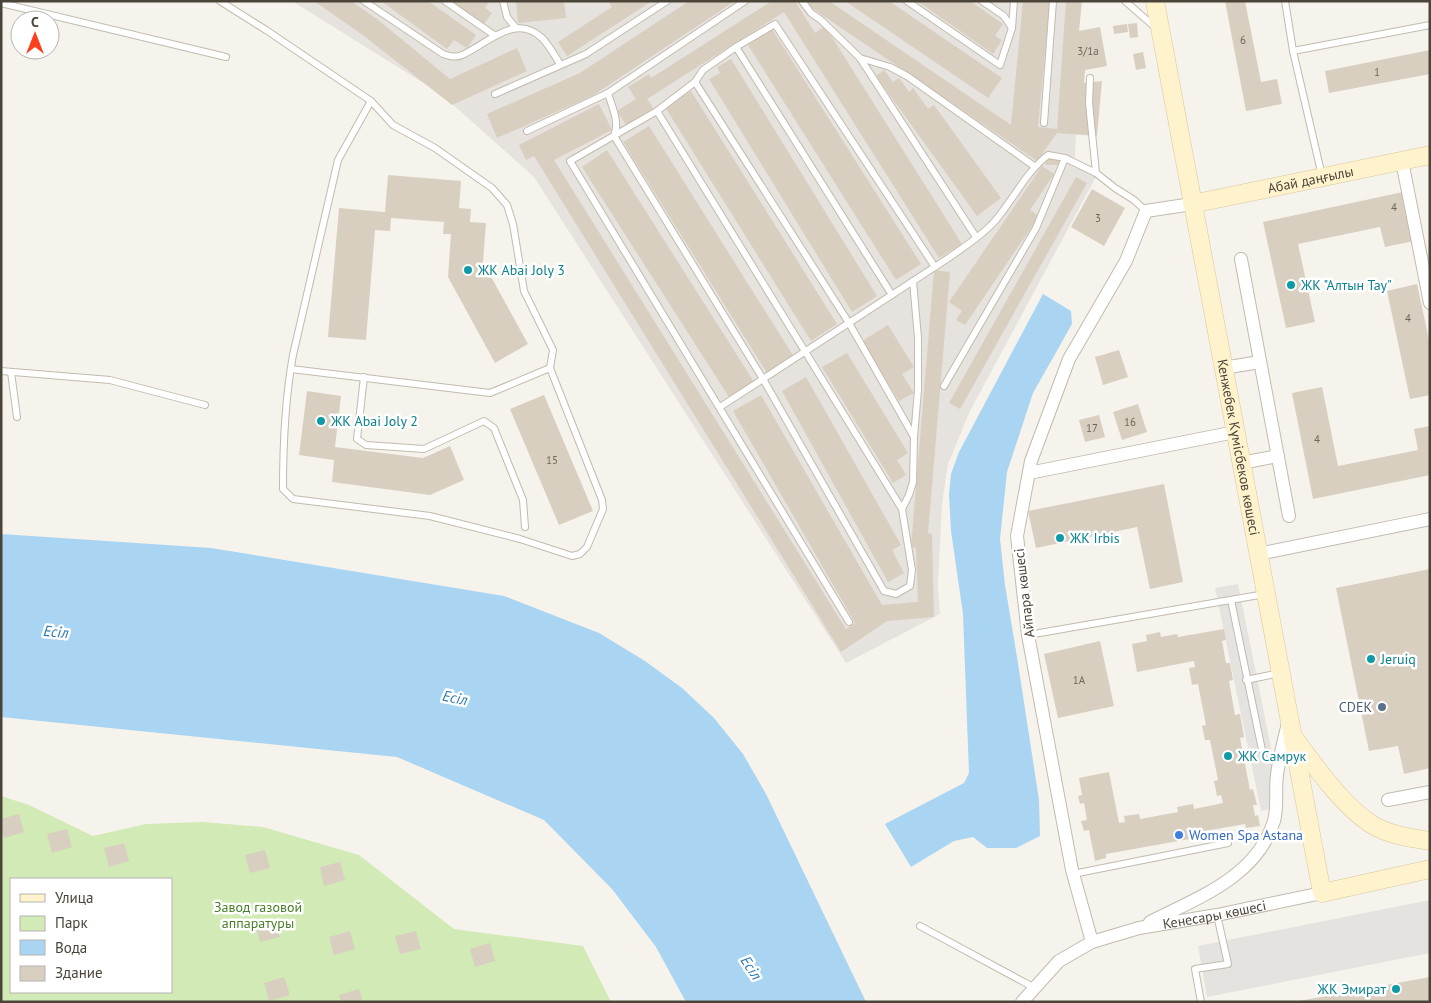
<svg xmlns="http://www.w3.org/2000/svg" width="1431" height="1003" font-family="'PT Sans',sans-serif">
	<style>
		.industrial { fill: #e6e2dd }
		.green { fill: #d2eab5; fill-rule: evenodd }
		.parking { fill: #e5e3e0 }
		.water { fill: #a9d4f2 }
		.building { fill: #d8cfc1 }
		.lines { fill: none; stroke-linecap: round; stroke-linejoin: round }
		.lane-casing { stroke: #c2bbae; stroke-width: 8 }
		.street-casing { stroke: #c2bbae; stroke-width: 14 }
		.secondary-casing { stroke: #d6c79b; stroke-width: 19 }
		.lane { stroke: #fff; stroke-width: 6 }
		.street { stroke: #fff; stroke-width: 12 }
		.secondary { stroke: #fff3cd; stroke-width: 18 }
		.culture-dot { fill: #0f9aa8; stroke: #fff; stroke-width: 2 }
		.service-dot { fill: #5c6f8a; stroke: #fff; stroke-width: 2 }
		.shop-dot { fill: #3f7fe0; stroke: #fff; stroke-width: 2 }
		.labels { text-anchor: middle; stroke-width: 5; stroke-linejoin: round; paint-order: stroke }
		.number-label { font-size: 11px; fill: #6e675b }
		.street-label { font-size: 14px; fill: #4b4439; stroke: #fff }
		.culture-label { font-size: 14px; fill: #0d838f; stroke: #fff; text-anchor: start }
		.service-label { font-size: 14px; fill: #4e5e75; stroke: #fff; text-anchor: end }
		.shop-label { font-size: 14px; fill: #366cbe; stroke: #fff; text-anchor: start }
		.park-label { font-size: 14px; fill: #4a7f2a; stroke: #fff }
		.water-label { font-size: 15px; font-style: italic; fill: #2e7ab2; stroke: #fff }
	</style>
	<rect width="100%" height="100%" fill="#f6f3ec"/>
	<path class="industrial" d="M 292,1 L 1081,1 L 1077,57 L 1081,64 L 1074,167 L 1097,175 L 970,411 L 948,464 L 942,504 L 938,585 L 940,614 L 846,663 L 534,177 L 441,94 Z"/>
	<path class="green" d="M 1,796 L 29,805 L 93,836 L 146,824 L 203,822 L 263,827 L 359,855 L 454,929 L 583,946 L 611,1002 L 1,1002 ZM 11,879 L 171,879 L 171,992 L 11,992 Z"/>
	<g class="parking">
		<path d="M 1238,584 L 1283,807 L 1261,811 L 1215,588 Z"/>
		<path d="M 1430,900 L 1430,953 L 1207,997 L 1198,946 Z"/>
	</g>
	<g class="water">
		<path d="M 1043,294 L 1071,311 L 1072,324 L 1033,393 L 1007,472 L 1000,539 L 1005,585 L 1017,657 L 1039,800 L 1040,836 L 1016,848 L 987,848 L 973,837 L 954,841 L 911,867 L 885,824 L 964,783 L 969,773 L 963,614 L 951,531 L 949,494 L 951,474 L 959,452 Z"/>
		<path d="M 1,534 L 211,548 L 504,596 L 599,633 L 645,661 L 682,688 L 714,718 L 743,754 L 766,794 L 866,1002 L 686,1002 L 656,947 L 612,889 L 544,820 L 397,757 L 1,717 Z"/>
	</g>
	<g class="building">
		<path d="M 314,1 L 351,1 L 377,19 L 450,79 L 517,48 L 527,71 L 452,105 L 364,36 Z"/>
		<path d="M 381,1 L 428,1 L 476,35 L 467,48 L 454,40 L 447,49 Z"/>
		<path d="M 452,1 L 490,1 L 485,8 L 492,13 L 483,25 Z"/>
		<path d="M 516,1 L 564,1 L 566,18 L 518,23 Z"/>
		<path d="M 608,1 L 652,1 L 567,56 L 558,42 L 612,7 Z"/>
		<path d="M 689,1 L 735,1 L 592,96 L 497,138 L 487,114 L 580,73 Z"/>
		<path d="M 772,1 L 795,1 L 815,33 L 825,26 L 962,244 L 939,258 L 784,12 L 647,99 L 653,108 L 626,125 L 617,111 L 636,99 L 628,87 L 649,74 L 651,78 Z"/>
		<path d="M 808,1 L 829,1 L 1011,125 L 1023,1 L 1050,1 L 1038,127 L 1057,129 L 1066,1 L 1082,1 L 1079,31 L 1100,27 L 1107,66 L 1085,70 L 1084,83 L 1102,81 L 1097,136 L 1057,133 L 1037,161 L 806,4 Z"/>
		<path d="M 845,1 L 889,1 L 1002,78 L 988,98 Z"/>
		<path d="M 917,1 L 970,1 L 1003,24 L 995,36 L 1002,40 L 993,54 Z"/>
		<path d="M 1225,1 L 1245,1 L 1261,82 L 1277,79 L 1282,104 L 1246,111 Z"/>
		<path d="M 1137,23 L 1138,37 L 1130,38 L 1128,24 Z"/>
		<path d="M 1127,24 L 1128,32 L 1114,34 L 1113,26 Z"/>
		<path d="M 772,29 L 921,264 L 896,280 L 748,45 Z"/>
		<path d="M 1430,50 L 1430,74 L 1329,93 L 1325,71 Z"/>
		<path d="M 1143,52 L 1146,68 L 1136,70 L 1133,54 Z"/>
		<path d="M 731,59 L 877,296 L 852,312 L 709,79 L 720,73 L 717,67 Z"/>
		<path d="M 884,70 L 893,82 L 899,78 L 909,92 L 913,88 L 928,109 L 934,105 L 1001,198 L 977,216 L 876,76 Z"/>
		<path d="M 691,91 L 837,324 L 811,341 L 665,107 Z"/>
		<path d="M 599,104 L 612,130 L 554,160 L 846,629 L 855,623 L 733,411 L 761,395 L 882,605 L 918,602 L 916,548 L 911,547 L 934,270 L 950,272 L 928,533 L 932,534 L 934,617 L 887,621 L 841,652 L 534,156 L 526,160 L 519,145 Z"/>
		<path d="M 649,126 L 794,357 L 767,373 L 623,142 Z"/>
		<path d="M 607,150 L 754,382 L 729,397 L 582,167 Z"/>
		<path d="M 1046,157 L 1060,160 L 1061,165 L 1046,165 Z"/>
		<path d="M 1042,166 L 1054,174 L 1030,210 L 1039,216 L 965,325 L 956,320 L 962,311 L 949,302 Z"/>
		<path d="M 388,175 L 461,181 L 459,208 L 471,209 L 470,222 L 486,223 L 483,262 L 528,344 L 495,363 L 448,277 L 451,234 L 443,234 L 444,222 L 391,218 L 390,231 L 375,230 L 366,340 L 328,337 L 339,208 L 385,212 Z"/>
		<path d="M 1076,177 L 1087,183 L 960,409 L 949,403 Z"/>
		<path d="M 1092,189 L 1125,208 L 1104,246 L 1071,227 Z"/>
		<path d="M 1403,192 L 1414,241 L 1385,247 L 1380,227 L 1298,244 L 1315,322 L 1286,328 L 1263,222 Z"/>
		<path d="M 1417,284 L 1430,345 L 1430,395 L 1410,399 L 1387,291 Z"/>
		<path d="M 888,325 L 914,367 L 902,374 L 914,393 L 899,401 L 862,341 Z"/>
		<path d="M 1119,350 L 1128,377 L 1103,385 L 1095,357 Z"/>
		<path d="M 847,353 L 908,453 L 897,460 L 906,475 L 893,483 L 822,367 Z"/>
		<path d="M 806,377 L 901,545 L 892,550 L 904,573 L 888,582 L 782,391 Z"/>
		<path d="M 1322,387 L 1338,466 L 1418,450 L 1414,429 L 1430,426 L 1430,475 L 1313,499 L 1292,393 Z"/>
		<path d="M 307,391 L 341,396 L 335,447 L 423,458 L 450,446 L 464,480 L 430,495 L 332,482 L 334,460 L 299,455 Z"/>
		<path d="M 544,395 L 593,511 L 559,525 L 510,409 Z"/>
		<path d="M 1138,404 L 1147,432 L 1122,440 L 1113,412 Z"/>
		<path d="M 1099,415 L 1105,437 L 1085,442 L 1079,420 Z"/>
		<path d="M 1164,484 L 1183,582 L 1150,589 L 1137,527 L 1036,548 L 1028,511 Z"/>
		<path d="M 1430,569 L 1430,768 L 1404,774 L 1398,746 L 1369,751 L 1336,588 Z"/>
		<path d="M 1224,629 L 1226,640 L 1222,641 L 1226,663 L 1230,663 L 1233,680 L 1229,681 L 1235,715 L 1240,714 L 1244,737 L 1240,738 L 1250,790 L 1253,789 L 1257,805 L 1253,805 L 1255,816 L 1258,815 L 1260,826 L 1246,828 L 1245,824 L 1205,831 L 1206,836 L 1106,854 L 1106,858 L 1095,861 L 1089,830 L 1084,831 L 1081,821 L 1087,820 L 1084,803 L 1080,804 L 1078,796 L 1082,795 L 1079,778 L 1109,772 L 1119,823 L 1125,822 L 1124,816 L 1139,814 L 1140,819 L 1178,812 L 1177,807 L 1193,804 L 1194,809 L 1223,803 L 1221,795 L 1217,796 L 1214,781 L 1218,780 L 1210,740 L 1205,740 L 1202,726 L 1206,725 L 1198,684 L 1192,685 L 1189,668 L 1195,667 L 1194,661 L 1137,672 L 1132,644 L 1147,641 L 1146,635 L 1160,632 L 1161,637 L 1177,634 L 1178,637 Z"/>
		<path d="M 1100,641 L 1114,706 L 1058,718 L 1044,654 Z"/>
		<path d="M 19,814 L 24,832 L 4,838 L 1,830 L 1,819 Z"/>
		<path d="M 67,829 L 72,847 L 52,853 L 47,834 Z"/>
		<path d="M 124,843 L 129,861 L 109,867 L 104,848 Z"/>
		<path d="M 265,850 L 270,868 L 250,873 L 245,855 Z"/>
		<path d="M 340,862 L 345,880 L 324,886 L 320,867 Z"/>
		<path d="M 275,919 L 280,937 L 260,942 L 255,924 Z"/>
		<path d="M 350,931 L 355,949 L 334,955 L 329,937 Z"/>
		<path d="M 416,931 L 421,949 L 400,954 L 395,936 Z"/>
		<path d="M 490,943 L 495,961 L 475,967 L 470,949 Z"/>
		<path d="M 284,977 L 290,995 L 269,1001 L 264,983 Z"/>
		<path d="M 1430,977 L 1430,1002 L 1299,1002 L 1299,1001 Z"/>
		<path d="M 359,989 L 363,1002 L 341,1002 L 339,995 Z"/>
	</g>
	<g class="lines">
		<defs>
			<g id="lane">
				<path d="M 220,1 L 266,30 L 371,101 L 393,125 L 435,148 L 492,188 L 507,205 L 513,224 L 524,291 L 553,350 L 550,368"/>
				<path d="M 364,1 L 443,54 C 449,56 455,58 462,55 C 486,45 515,12 542,38 C 549,45 555,56 560,64"/>
				<path d="M 445,1 L 494,35"/>
				<path d="M 503,1 L 507,17 L 516,28"/>
				<path d="M 802,1 L 811,13 L 821,20 L 860,58 L 976,237"/>
				<path d="M 907,1 L 1000,65 L 1012,28 L 1014,1"/>
				<path d="M 982,1 L 1004,16 L 1012,28"/>
				<path d="M 1125,1 L 1156,28"/>
				<path d="M 1285,1 L 1293,51 L 1322,176"/>
				<path d="M 1,3 L 226,57"/>
				<path d="M 736,47 L 775,24 L 935,267"/>
				<path d="M 1293,51 L 1430,25"/>
				<path d="M 860,58 L 890,67 L 907,76 L 1034,166"/>
				<path d="M 1090,78 L 1089,103 L 1096,173"/>
				<path d="M 695,82 L 849,323 L 914,437 L 913,482 L 909,495 L 902,509"/>
				<path d="M 608,93 C 612,108 620,121 614,136"/>
				<path d="M 495,94 L 586,54 L 667,1"/>
				<path d="M 1044,123 L 1053,1"/>
				<path d="M 527,131 L 608,93 L 745,1"/>
				<path d="M 614,136 L 763,379 L 884,591 L 896,594 L 910,586 L 912,570 L 902,509 L 657,111"/>
				<path d="M 913,281 L 918,338 L 918,390 L 914,437"/>
				<path d="M 291,369 L 490,393 L 550,368 L 602,500 L 603,509 L 587,547 L 580,554 L 572,556 L 520,539 L 430,516 L 293,499 L 283,489 C 283,444 285,399 293,355 L 338,160 L 371,101"/>
				<path d="M 1,371 L 110,380 L 205,405"/>
				<path d="M 11,372 L 17,417"/>
				<path d="M 364,377 L 357,439 L 366,445 L 424,449 L 484,421 L 494,428 L 523,500 L 525,527"/>
				<path d="M 944,386 L 1036,228 L 1065,158"/>
				<path d="M 720,407 L 950,257 C 965,246 983,235 995,221 C 1014,199 1025,173 1048,155 L 1065,158 L 1096,173 L 1115,188 L 1134,200 L 1146,211"/>
				<path d="M 1231,600 L 1262,750"/>
				<path d="M 849,622 L 570,161 L 657,111 L 695,82 L 703,70 L 736,47 L 892,295"/>
				<path d="M 1028,635 L 1265,594"/>
				<path d="M 1246,680 L 1280,673"/>
				<path d="M 1073,874 L 1228,843"/>
				<path d="M 920,926 L 1033,987"/>
				<path d="M 1201,1002 L 1195,969 L 1228,964 L 1217,915"/>
			</g>
			<g id="street">
				<path d="M 1402,161 L 1430,303"/>
				<path d="M 1241,259 L 1289,516"/>
				<path d="M 1223,368 L 1260,362"/>
				<path d="M 1241,463 L 1278,456"/>
				<path d="M 1029,473 L 1235,432"/>
				<path d="M 1258,554 L 1430,519"/>
				<path d="M 1388,800 L 1430,792"/>
				<path d="M 1150,922 C 1197,898 1257,877 1274,821 C 1278,807 1275,790 1277,775 C 1279,758 1284,740 1288,723"/>
				<path d="M 1092,942 L 1072,870 L 1028,635 L 1017,536 L 1031,461 L 1069,359 L 1126,261 L 1146,211 L 1192,204"/>
				<path id="s1" d="M 1022,1002 L 1059,961 L 1092,942 L 1139,928 L 1217,915 L 1322,893"/>
			</g>
			<g id="secondary">
				<path id="s2" d="M 1155,1 L 1322,893 L 1430,869"/>
				<path id="s3" d="M 1192,204 L 1430,155"/>
				<path d="M 1294,738 C 1316,767 1341,804 1371,824 C 1388,835 1411,838 1430,841"/>
			</g>
		</defs>
		<use href="#lane" class="lane-casing"/>
		<use href="#street" class="street-casing"/>
		<use href="#secondary" class="secondary-casing"/>
		<use href="#lane" class="lane"/>
		<use href="#street" class="street"/>
		<use href="#secondary" class="secondary"/>
	</g>
	<g class="culture-dot">
		<circle cx="468" cy="270" r="5"/>
		<circle cx="1291" cy="285" r="5"/>
		<circle cx="321" cy="421" r="5"/>
		<circle cx="1060" cy="538" r="5"/>
		<circle cx="1371" cy="659" r="5"/>
		<circle cx="1228" cy="756" r="5"/>
		<circle cx="1396" cy="989" r="5"/>
	</g>
	<circle class="service-dot" cx="1382" cy="707" r="5"/>
	<circle class="shop-dot" cx="1179" cy="835" r="5"/>
	<g class="labels">
		<g class="number-label">
			<text x="1243" y="44">6</text>
			<text x="1088" y="55">3/1а</text>
			<text x="1377" y="76">1</text>
			<text x="1394" y="211">4</text>
			<text x="1098" y="222">3</text>
			<text x="1408" y="322">4</text>
			<text x="1130" y="426">16</text>
			<text x="1092" y="432">17</text>
			<text x="1317" y="443">4</text>
			<text x="552" y="464">15</text>
			<text x="1079" y="684">1А</text>
		</g>
		<g class="street-label">
			<text dy="5" stroke="none"><textPath href="#s3" startOffset="121">Абай даңғылы</textPath></text>
			<text dy="5" stroke="none"><textPath href="#s2" startOffset="454">Кенжебек Күмісбеков көшесі</textPath></text>
			<text transform="translate(1024 593) rotate(-97)" y="5">Айпара көшесі</text>
			<text dy="5" stroke="none"><textPath href="#s1" startOffset="219">Кенесары көшесі</textPath></text>
		</g>
		<g class="culture-label">
			<text x="478" y="275">ЖК Abai Joly 3</text>
			<text x="1301" y="290">ЖК "Алтын Тау"</text>
			<text x="331" y="426">ЖК Abai Joly 2</text>
			<text x="1070" y="543">ЖК Irbis</text>
			<text x="1381" y="664">Jeruiq</text>
			<text x="1238" y="761">ЖК Самрук</text>
			<text x="1386" y="994" text-anchor="end">ЖК Эмират</text>
		</g>
		<g class="service-label">
			<text x="1372" y="712">CDEK</text>
		</g>
		<g class="shop-label">
			<text x="1189" y="840">Women Spa Astana</text>
		</g>
		<g class="park-label">
			<text x="258" y="912">Завод газовой<tspan x="258" dy="16">аппаратуры</tspan></text>
		</g>
		<g class="water-label">
			<text transform="translate(56 632) rotate(6)" y="5">Есіл</text>
			<text transform="translate(455 698) rotate(11)" y="5">Есіл</text>
			<text transform="translate(751 968) rotate(57)" y="5">Есіл</text>
		</g>
	</g>
	<rect width="1431" height="1003" fill="none" stroke="#4b4439" stroke-width="5"/>
	<rect x="10" y="878" width="162" height="115" fill="#ffffff" stroke="#b7b4b0"/>
	<rect x="20" y="894" width="25" height="8" fill="#fff3cd" stroke="#b7b4b0"/>
	<text x="55" y="903" font-size="15" fill="#4b4439">Улица</text>
	<rect x="20" y="916" width="25" height="15" fill="#d2eab5" stroke="#b7b4b0"/>
	<text x="55" y="928" font-size="15" fill="#4b4439">Парк</text>
	<rect x="20" y="940" width="25" height="15" fill="#a9d4f2" stroke="#b7b4b0"/>
	<text x="55" y="953" font-size="15" fill="#4b4439">Вода</text>
	<rect x="20" y="966" width="25" height="15" fill="#d8cfc1" stroke="#b7b4b0"/>
	<text x="55" y="978" font-size="15" fill="#4b4439">Здание</text>
	<g transform="translate(35 35)"><circle r="24" fill="#ffffff" stroke="#b7b4b0"/>
	<path d="M0-4L9 19L0 12L-9 19Z" fill="#fc3f1d"/>
	<text y="-8" font-size="14" font-weight="bold" text-anchor="middle" fill="#4b4439">С</text>
	</g>
</svg>
